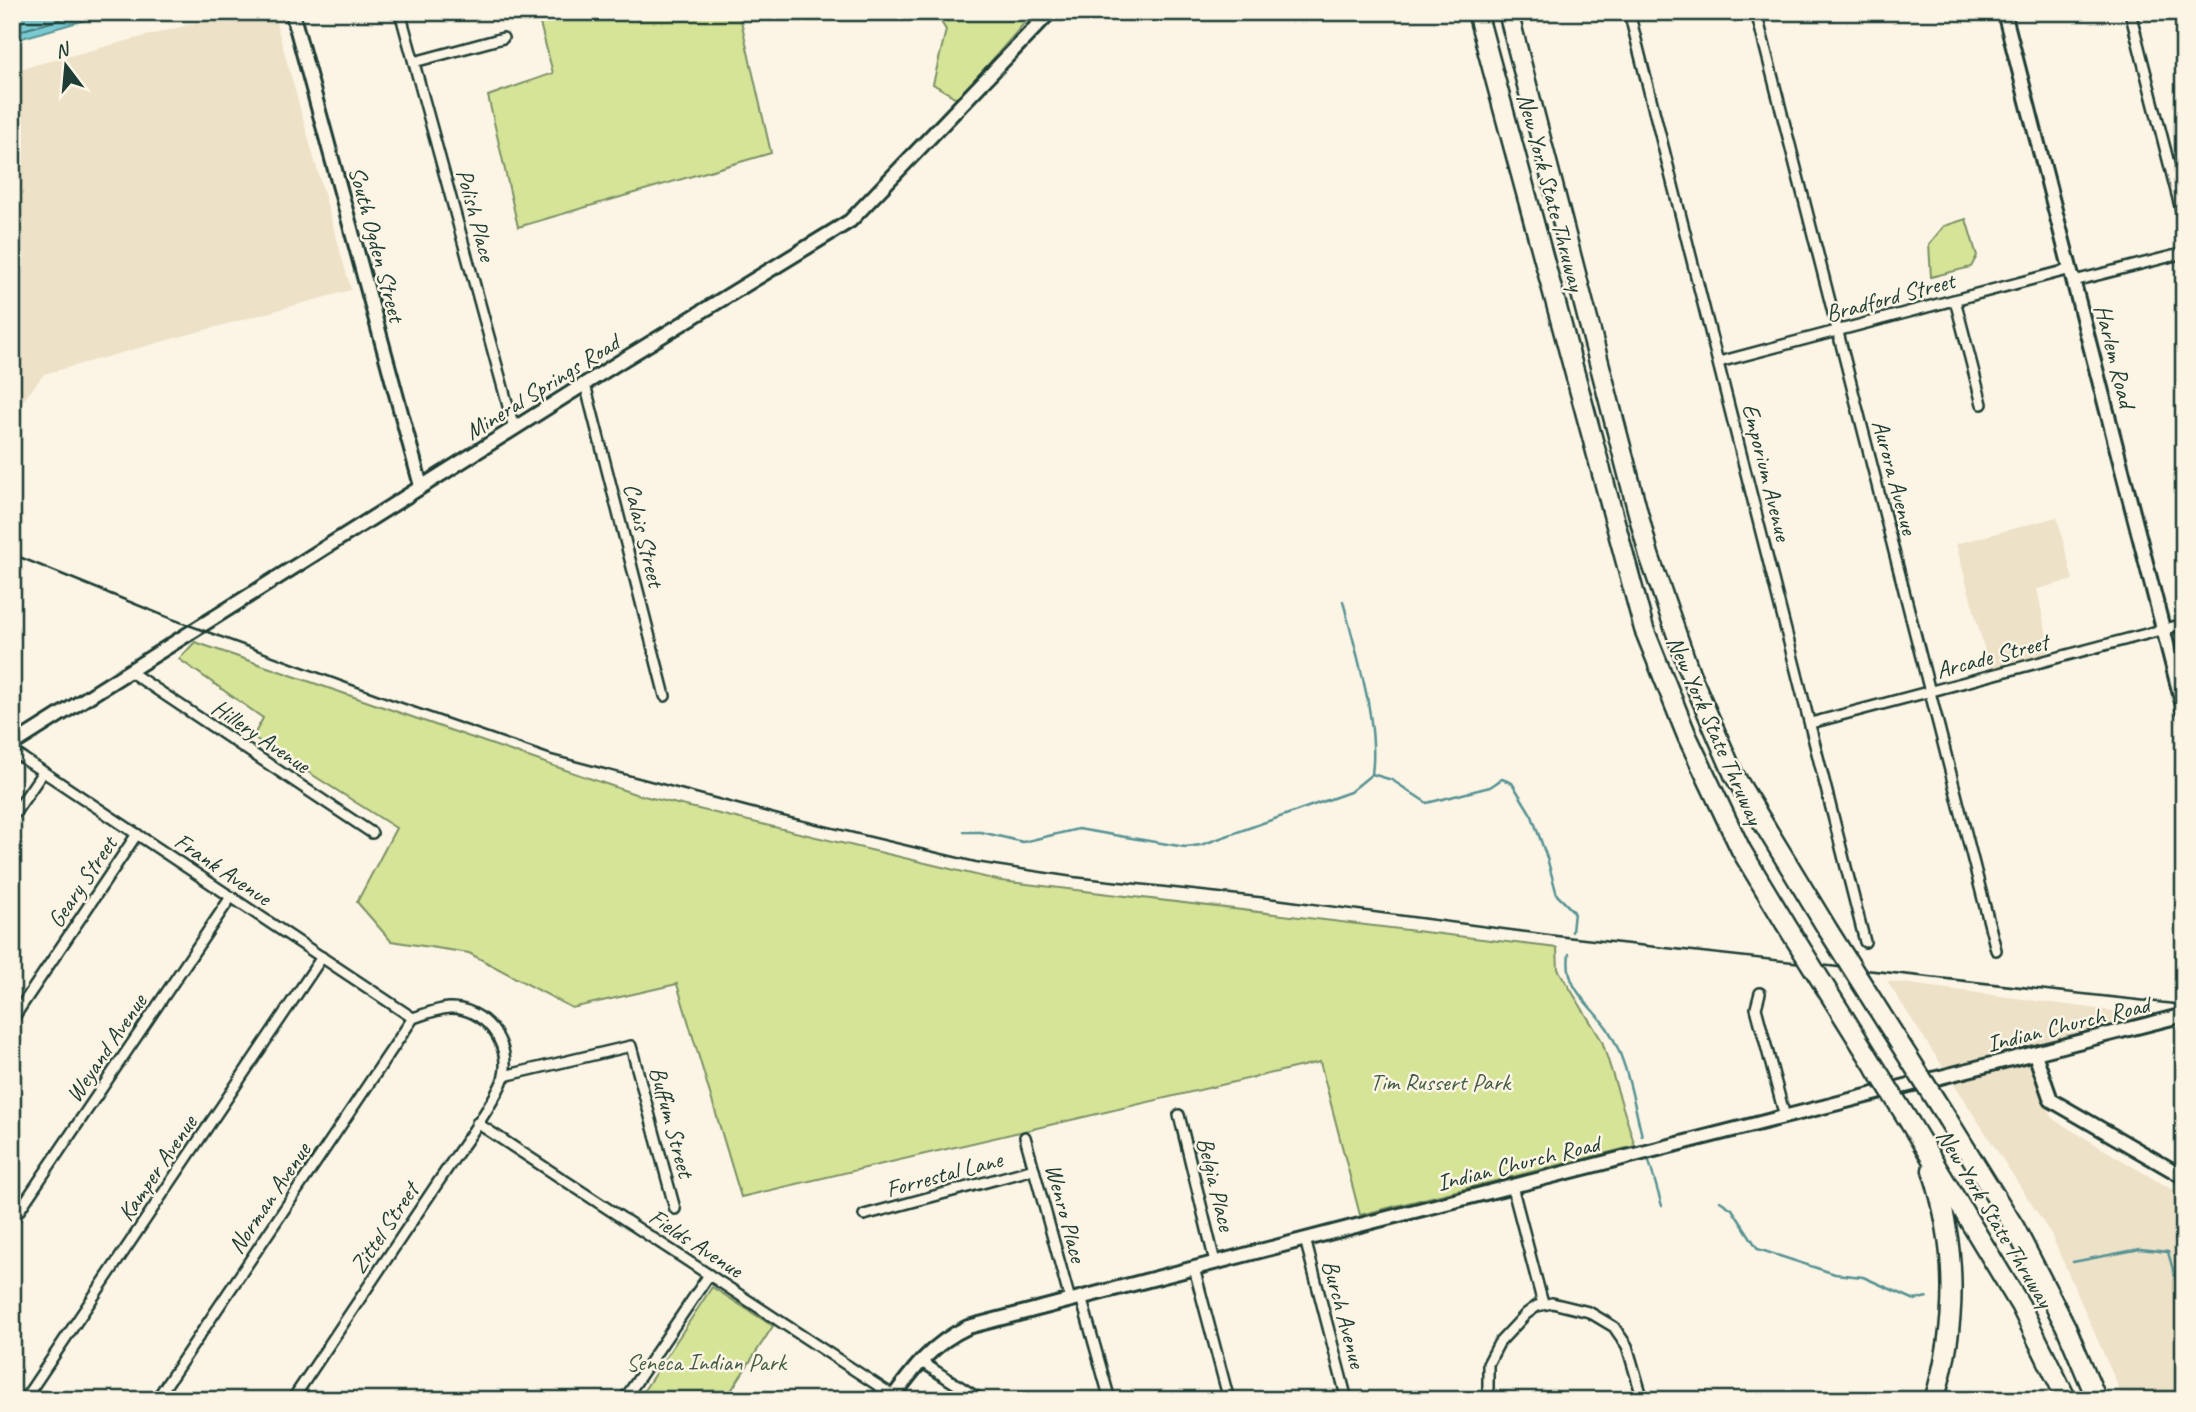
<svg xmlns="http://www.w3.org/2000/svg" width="2196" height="1412" font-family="Caveat,sans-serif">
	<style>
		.built { fill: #ede1c7 }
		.green { fill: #d6e498; stroke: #7a9066; stroke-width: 2 }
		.water { fill: #7acad3; stroke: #569293; stroke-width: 2 }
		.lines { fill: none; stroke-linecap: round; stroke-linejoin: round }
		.shore { stroke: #437574; stroke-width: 2 }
		.stream { stroke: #569293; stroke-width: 2.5 }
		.minor-casing { stroke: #1f3d34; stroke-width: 14 }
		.tertiary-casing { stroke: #1f3d34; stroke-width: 18 }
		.secondary-casing { stroke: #1f3d34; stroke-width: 18 }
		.motorway-casing { stroke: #1f3d34; stroke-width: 23 }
		.minor { stroke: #fcf5e5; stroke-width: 9 }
		.tertiary { stroke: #fcf5e5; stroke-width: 12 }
		.secondary { stroke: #fcf5e5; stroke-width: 12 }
		.motorway { stroke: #fcf5e5; stroke-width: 18 }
		.rail { stroke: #1f3d34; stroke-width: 2.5 }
		.motorway-bridge-casing { stroke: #1f3d34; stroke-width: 23; stroke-linecap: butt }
		.motorway-bridge { stroke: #fcf5e5; stroke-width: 18 }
		.labels { text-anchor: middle; stroke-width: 5; stroke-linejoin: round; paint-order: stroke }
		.street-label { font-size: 24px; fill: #1f3d34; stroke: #fcf5e5 }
		.park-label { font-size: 24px; fill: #445e48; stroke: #fcf5e5 }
	</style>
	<rect width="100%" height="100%" fill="#fcf5e5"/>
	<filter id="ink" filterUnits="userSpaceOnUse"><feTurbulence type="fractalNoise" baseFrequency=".0143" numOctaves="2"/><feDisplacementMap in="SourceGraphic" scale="14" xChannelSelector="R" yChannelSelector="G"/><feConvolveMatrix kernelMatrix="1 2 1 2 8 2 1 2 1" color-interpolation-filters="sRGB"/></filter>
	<g filter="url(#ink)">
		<g class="built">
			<path d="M 238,12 L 273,12 L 351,290 L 44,374 L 12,415 L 12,71 Z"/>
			<path d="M 2057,517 L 2073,580 L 2037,589 L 2051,655 L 1990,670 L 1956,544 Z"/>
			<path d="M 1887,981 L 2151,1016 L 2023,1049 L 2053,1119 L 2184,1197 L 2184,1400 L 2124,1400 L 2051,1234 Z"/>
		</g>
		<g class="green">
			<path d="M 537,12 L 739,12 L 771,153 L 518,227 L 488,96 L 553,73 Z"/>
			<path d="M 935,12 L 1034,12 L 958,99 L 933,84 L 946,30 Z"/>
			<path d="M 1966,219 L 1977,256 L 1971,267 L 1931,277 L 1929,244 L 1944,226 Z"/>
			<path d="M 195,642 L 635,794 L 1001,881 L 1557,948 L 1558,969 L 1602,1041 L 1635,1146 L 1360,1215 L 1320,1062 L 741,1197 L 677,984 L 572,1008 L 469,953 L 391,941 L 357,902 L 396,828 L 253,737 L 263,718 L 179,659 Z"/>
			<path d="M 712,1287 L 773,1326 L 725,1400 L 642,1400 L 639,1398 Z"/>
		</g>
		<path class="water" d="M 12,12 L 113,12 L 12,41 Z"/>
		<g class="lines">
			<path class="shore" d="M 12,33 L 87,12"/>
			<g class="stream">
				<path d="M 1372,774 L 1392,780 L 1427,803 L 1490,787 L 1502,779 L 1512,783 L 1532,816 L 1547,858 L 1557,895 L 1574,912 L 1572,932"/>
				<path d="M 964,832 L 981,832 L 1023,842 L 1078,829 L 1185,847 L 1201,845 L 1350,792 L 1372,774 C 1379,722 1356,653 1343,601"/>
				<path d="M 1569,954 C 1564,988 1589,1003 1607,1028 C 1627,1058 1633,1101 1642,1136"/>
				<path d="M 1649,1161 L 1662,1206"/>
				<path d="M 1720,1201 L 1732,1209 L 1758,1249 L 1835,1274 L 1863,1277 L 1915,1300 L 1927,1297"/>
				<path d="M 2073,1262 L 2140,1249 L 2168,1252 L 2176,1280 L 2184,1289"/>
			</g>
			<defs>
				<g id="minor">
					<path d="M 400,12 L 514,428"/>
					<path d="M 1629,12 L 1865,942"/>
					<path d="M 1756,12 L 1996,950"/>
					<path d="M 2130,12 L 2184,222"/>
					<path d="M 414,62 L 503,38"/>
					<path d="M 2074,281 L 2184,253"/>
					<path d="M 1955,300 L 1982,404"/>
					<path d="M 1719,362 L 2071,269"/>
					<path d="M 585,384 L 665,696"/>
					<path d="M 129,671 L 372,833"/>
					<path d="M 1811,723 L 2184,624"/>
					<path d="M 12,751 L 413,1018"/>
					<path d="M 12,817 L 43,772"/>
					<path d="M 1760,993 L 1756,1008 L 1785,1117"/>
					<path d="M 12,1020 L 137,834"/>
					<path d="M 504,1076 L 631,1046 L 675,1209"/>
					<path d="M 1179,1115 L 1215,1262"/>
					<path d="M 477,1123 L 894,1396"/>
					<path d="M 1025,1137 L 1070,1300"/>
					<path d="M 1512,1186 L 1543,1304"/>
					<path d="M 864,1215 L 1034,1169"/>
					<path d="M 12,1221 L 231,897"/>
					<path d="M 1305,1239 L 1347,1400"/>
					<path d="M 1194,1268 L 1229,1400"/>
					<path d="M 1081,1297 L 1110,1400"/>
					<path d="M 920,1361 L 981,1400"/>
					<path d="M 24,1400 L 322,957"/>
					<path d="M 156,1400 L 413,1018"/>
					<path d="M 292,1400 C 344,1322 396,1244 449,1166 C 462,1147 499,1096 504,1076 C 511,1042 484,1007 449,1008 C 437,1009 425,1014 413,1018"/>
					<path d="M 624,1400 L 709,1275"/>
					<path d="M 1488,1400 L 1488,1364 L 1499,1343 L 1526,1314 L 1537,1306 L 1552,1303 L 1589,1312 L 1614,1327 L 1627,1346 L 1643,1400"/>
				</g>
				<g id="tertiary">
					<path d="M 292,12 L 421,486"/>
					<path d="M 12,745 L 621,361 L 850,221 L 1050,12"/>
					<path d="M 891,1400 C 913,1369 933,1343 968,1327 L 1352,1227 L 2184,1015"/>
				</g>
				<g id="secondary">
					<path d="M 2004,12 L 2184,710"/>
					<path d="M 2035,1054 L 2051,1100 L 2184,1177"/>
				</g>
				<g id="motorway">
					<path d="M 1477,12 L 1644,629 L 1687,736 L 1741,850 L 1785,923"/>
					<path d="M 1508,12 L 1649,555 L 1690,673 L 1734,775 L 1828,930"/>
					<path d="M 1948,1120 L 2015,1228 L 2066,1327 L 2097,1400"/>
					<path d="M 1910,1123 L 2020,1305 L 2067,1400"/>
					<path d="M 1932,1170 C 1957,1246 1958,1324 1934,1400"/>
				</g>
			</defs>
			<use href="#minor" class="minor-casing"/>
			<use href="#tertiary" class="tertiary-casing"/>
			<use href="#secondary" class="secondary-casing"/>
			<use href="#motorway" class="motorway-casing"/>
			<use href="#minor" class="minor"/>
			<use href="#tertiary" class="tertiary"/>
			<use href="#secondary" class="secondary"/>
			<use href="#motorway" class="motorway"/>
			<path class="rail" d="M 12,554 L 172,619 L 385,697 L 552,755 L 783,816 L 976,862 L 1074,877 L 1268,898 L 1557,936 L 2184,1005"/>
			<defs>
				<g id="motorway-bridge">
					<path d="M 1785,923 L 1910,1123"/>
					<path d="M 1828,930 L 1948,1120"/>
				</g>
			</defs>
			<use href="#motorway-bridge" class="motorway-bridge-casing"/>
			<use href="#motorway-bridge" class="motorway-bridge"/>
		</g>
	</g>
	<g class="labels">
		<g class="street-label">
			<text transform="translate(1551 192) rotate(75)" y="8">New York State Thruway</text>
			<text transform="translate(476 215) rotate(75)" y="8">Polish Place</text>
			<text transform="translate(377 244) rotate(75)" y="8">South Ogden Street</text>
			<text transform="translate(1890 297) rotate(-15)" y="8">Bradford Street</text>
			<text transform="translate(2115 356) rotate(76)" y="8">Harlem Road</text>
			<text transform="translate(542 387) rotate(-32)" y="8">Mineral Springs Road</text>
			<text transform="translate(1767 472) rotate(76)" y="8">Emporium Avenue</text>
			<text transform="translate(1895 477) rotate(75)" y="8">Aurora Avenue</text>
			<text transform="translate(644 535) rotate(76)" y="8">Calais Street</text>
			<text transform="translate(1992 656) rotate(-15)" y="8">Arcade Street</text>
			<text transform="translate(1715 730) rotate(66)" y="8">New York State Thruway</text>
			<text transform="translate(261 736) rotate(34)" y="8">Hillery Avenue</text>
			<text transform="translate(223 869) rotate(34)" y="8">Frank Avenue</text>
			<text transform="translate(82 882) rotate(-56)" y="8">Geary Street</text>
			<text transform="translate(2068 1024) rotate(-14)" y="8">Indian Church Road</text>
			<text transform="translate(106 1048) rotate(-56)" y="8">Weyand Avenue</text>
			<text transform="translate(672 1122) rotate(75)" y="8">Buffum Street</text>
			<text transform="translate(1518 1163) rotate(-14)" y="8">Indian Church Road</text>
			<text transform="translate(157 1168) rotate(-56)" y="8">Kamper Avenue</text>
			<text transform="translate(944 1174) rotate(-15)" y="8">Forrestal Lane</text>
			<text transform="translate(1216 1184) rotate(76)" y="8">Belgia Place</text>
			<text transform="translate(269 1198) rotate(-56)" y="8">Norman Avenue</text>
			<text transform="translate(1066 1213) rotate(75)" y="8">Wenro Place</text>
			<text transform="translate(1995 1218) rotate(59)" y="8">New York State Thruway</text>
			<text transform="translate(384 1228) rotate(-56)" y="8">Zittel Street</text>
			<text transform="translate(696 1243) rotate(33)" y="8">Fields Avenue</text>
			<text transform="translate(1344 1314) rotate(75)" y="8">Burch Avenue</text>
		</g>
		<g class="park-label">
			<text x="1440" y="1090">Tim Russert Park</text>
			<text x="706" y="1370">Seneca Indian Park</text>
		</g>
	</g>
	<rect width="2196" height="1412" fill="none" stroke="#fcf5e5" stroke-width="42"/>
	<rect x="21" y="21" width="2154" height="1370" fill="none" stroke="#1f3d34" stroke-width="2.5" filter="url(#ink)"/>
	<g transform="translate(66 66) rotate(344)" stroke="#fcf5e5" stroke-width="5" paint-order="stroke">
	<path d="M0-5L12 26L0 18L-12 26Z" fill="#1f3d34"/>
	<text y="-10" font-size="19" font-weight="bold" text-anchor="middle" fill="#1f3d34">N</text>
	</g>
</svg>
